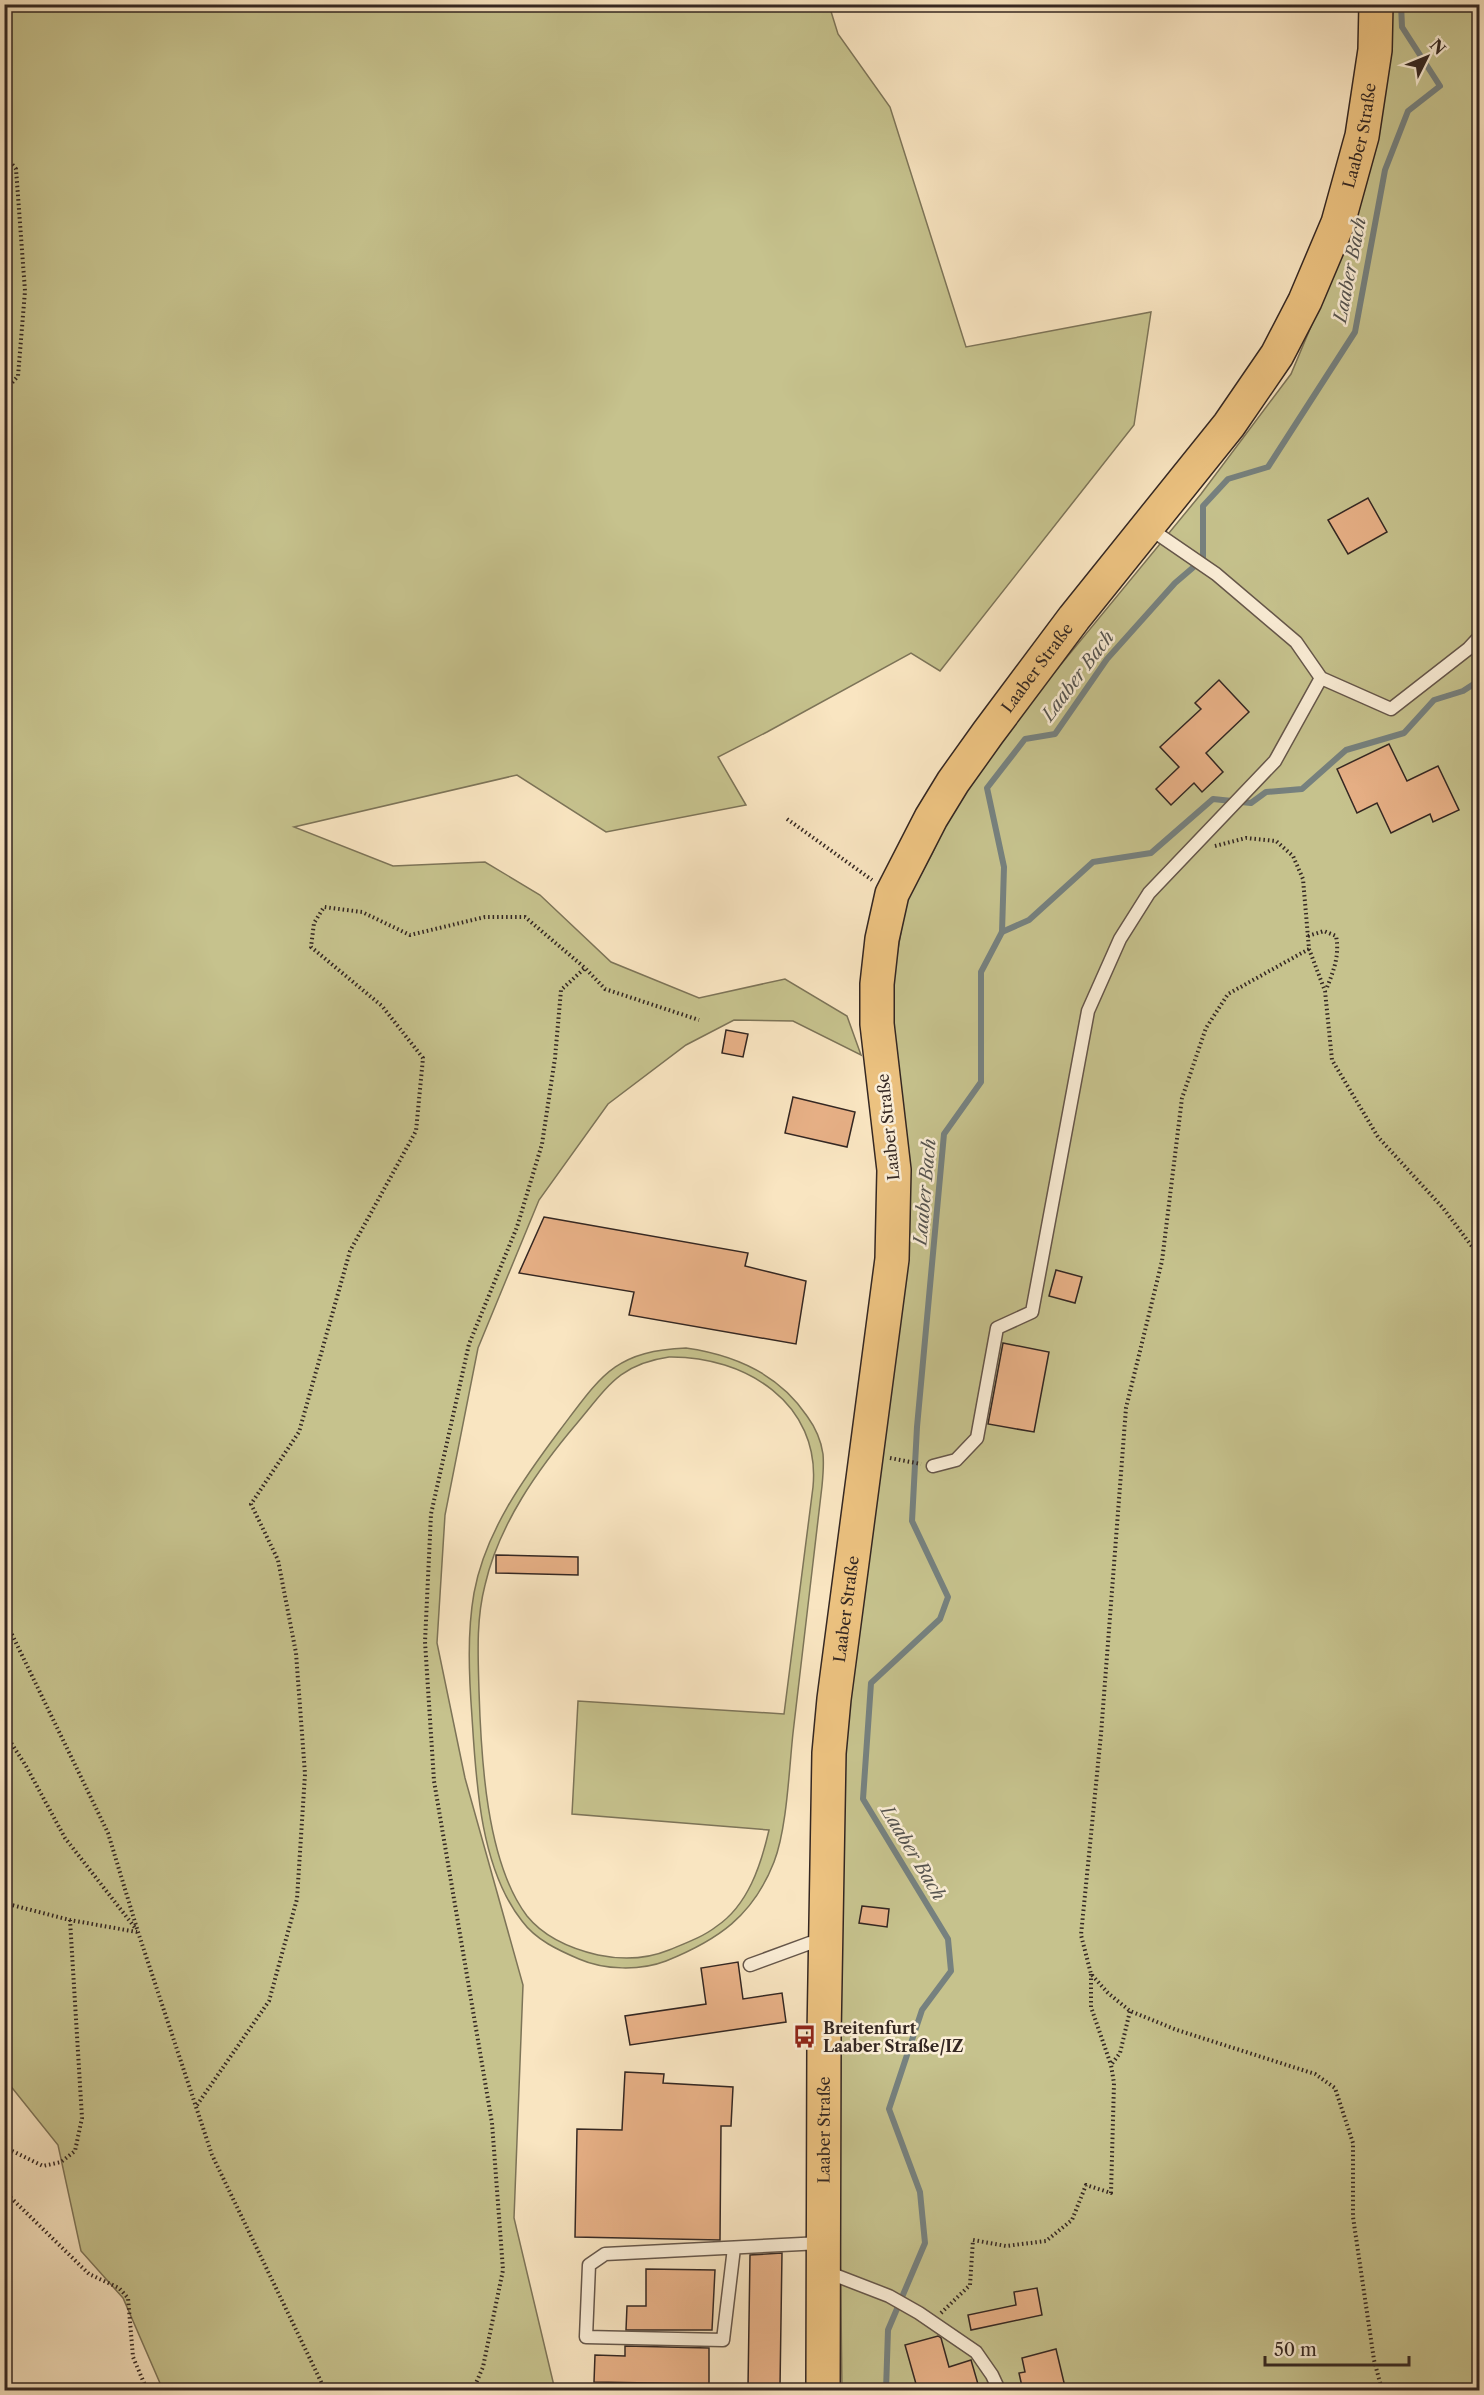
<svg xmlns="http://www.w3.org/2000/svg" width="1484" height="2395" font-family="'Libre Caslon Text',serif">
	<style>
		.green { fill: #c6c28d; stroke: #7d7458; stroke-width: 1.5; fill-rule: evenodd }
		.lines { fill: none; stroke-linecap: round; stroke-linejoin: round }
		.stream { stroke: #76817f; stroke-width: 6 }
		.building { fill: #e7b086; stroke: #342722; stroke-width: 1.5 }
		.lane-casing { stroke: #65564a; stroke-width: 15 }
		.primary-casing { stroke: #342722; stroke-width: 36 }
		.path { stroke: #342722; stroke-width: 4; stroke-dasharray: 1.5 3; stroke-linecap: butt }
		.lane { stroke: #fbeed7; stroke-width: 12 }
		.primary { stroke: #ecc280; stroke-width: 33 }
		.labels { text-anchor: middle; stroke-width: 5; stroke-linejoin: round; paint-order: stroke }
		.street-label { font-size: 16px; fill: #342722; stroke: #fbeed7 }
		.poi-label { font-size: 16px; font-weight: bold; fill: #342722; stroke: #fbeed7; text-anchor: start }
		.water-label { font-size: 18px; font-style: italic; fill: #555450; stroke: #fbeed7 }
	</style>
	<rect width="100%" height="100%" fill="#f9e5c1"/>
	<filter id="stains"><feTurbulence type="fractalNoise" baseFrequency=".00333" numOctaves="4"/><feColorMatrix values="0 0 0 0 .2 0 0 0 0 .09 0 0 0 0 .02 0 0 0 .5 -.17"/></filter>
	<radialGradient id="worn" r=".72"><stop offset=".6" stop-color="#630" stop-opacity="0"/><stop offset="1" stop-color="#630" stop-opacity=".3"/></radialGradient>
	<g class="green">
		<path d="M 4,5 L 829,5 L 838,34 L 890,107 L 966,347 L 1151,312 L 1134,425 L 940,671 L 911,653 L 767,732 L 718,757 L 746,805 L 606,832 L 517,775 L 294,827 L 393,866 L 485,862 L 540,895 L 611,962 L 699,998 L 785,979 L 847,1016 L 861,1055 L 793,1021 L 734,1020 L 686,1045 L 608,1104 L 539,1200 L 478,1348 L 445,1515 L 437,1643 L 465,1778 L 523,1985 L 514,2218 L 555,2390 L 163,2390 L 123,2298 L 81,2251 L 58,2145 L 5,2079 Z"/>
		<path d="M 1382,5 L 1479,5 L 1479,2390 L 842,2390 L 838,2065 L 839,1757 L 871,1485 L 890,996 L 906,902 L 932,854 L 966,780 L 1201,494 L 1291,374 L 1349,236 Z"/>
		<path d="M 686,1348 C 735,1355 779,1374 807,1416 C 815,1427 821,1440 823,1454 C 824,1465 823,1476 822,1486 C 812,1568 803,1651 793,1733 C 789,1770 787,1828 774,1862 C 753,1916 718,1940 666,1961 C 640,1971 604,1970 579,1959 C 558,1950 536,1940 522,1921 C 480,1868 476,1781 472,1717 C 469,1676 467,1633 474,1593 C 485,1532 524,1478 560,1430 C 601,1376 614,1351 686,1348 ZM 669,1357 C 745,1356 821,1403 813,1487 L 784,1714 L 578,1701 L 572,1814 L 769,1830 C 761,1865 748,1905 717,1926 C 703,1937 686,1943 669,1950 C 647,1959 622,1960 598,1955 C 572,1949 544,1937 527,1916 C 486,1862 481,1756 479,1691 C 478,1655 476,1620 485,1585 C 499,1524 538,1469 578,1422 C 608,1386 620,1364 669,1357 Z"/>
	</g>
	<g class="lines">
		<g class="stream">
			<path d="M 1002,932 L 1029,920 L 1093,862 L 1151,853 L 1213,799 L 1251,803 L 1266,792 L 1302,789 L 1346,750 L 1404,733 L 1434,700 L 1463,691 L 1480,680"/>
			<path d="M 886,2390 L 888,2330 L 925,2243 L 920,2192 L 889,2109 L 922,2010 L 951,1971 L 948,1939 L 863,1799 L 871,1683 L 940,1619 L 948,1597 L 912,1521 L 917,1427 L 944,1134 L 981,1082 L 981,972 L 1002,932 L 1004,867 L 987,788 L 1025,739 L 1055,734 L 1107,659 L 1175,583 L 1203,559 L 1203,506 L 1228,479 L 1268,467 L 1355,332 L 1385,170 L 1408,111 L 1440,86 L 1402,27 L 1401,4"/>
		</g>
	</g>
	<g class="building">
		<path d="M 1368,498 L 1387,532 L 1348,554 L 1328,520 Z"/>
		<path d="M 1219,680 L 1249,712 L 1206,753 L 1223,772 L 1202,792 L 1194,783 L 1171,805 L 1156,789 L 1179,767 L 1160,747 L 1201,709 L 1195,703 Z"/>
		<path d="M 1389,744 L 1407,781 L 1438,766 L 1459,810 L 1433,822 L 1430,814 L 1391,833 L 1377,803 L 1357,813 L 1337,769 Z"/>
		<path d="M 726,1030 L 748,1034 L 743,1057 L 722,1053 Z"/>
		<path d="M 793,1097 L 855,1112 L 847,1147 L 785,1133 Z"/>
		<path d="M 544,1217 L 748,1253 L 745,1266 L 806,1281 L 796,1344 L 629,1315 L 634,1292 L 519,1273 Z"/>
		<path d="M 1056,1270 L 1082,1277 L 1075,1303 L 1049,1296 Z"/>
		<path d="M 1003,1343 L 1049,1352 L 1034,1432 L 988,1424 Z"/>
		<path d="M 496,1555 L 578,1557 L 578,1575 L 496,1573 Z"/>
		<path d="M 862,1906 L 889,1909 L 887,1927 L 859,1923 Z"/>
		<path d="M 738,1962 L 743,1999 L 782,1993 L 786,2022 L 630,2045 L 625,2016 L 706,2004 L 701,1968 Z"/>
		<path d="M 625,2072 L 664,2074 L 663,2083 L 733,2087 L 731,2126 L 721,2126 L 720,2240 L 575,2237 L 577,2129 L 622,2130 Z"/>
		<path d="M 782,2253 L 780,2387 L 748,2387 L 750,2255 Z"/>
		<path d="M 646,2269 L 715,2270 L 712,2330 L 626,2330 L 627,2306 L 646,2306 Z"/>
		<path d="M 1037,2288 L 1042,2315 L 971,2330 L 968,2315 L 1016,2305 L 1014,2292 Z"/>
		<path d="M 938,2336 L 941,2338 L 949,2367 L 971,2360 L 980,2391 L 918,2391 L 905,2345 Z"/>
		<path d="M 625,2346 L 709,2348 L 709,2384 L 594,2382 L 595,2355 L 625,2356 Z"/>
		<path d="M 1056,2349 L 1066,2391 L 1023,2391 L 1019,2373 L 1025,2372 L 1022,2358 Z"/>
	</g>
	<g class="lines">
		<defs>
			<g id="lane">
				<path d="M 1149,528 L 1216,574 L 1296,642 L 1321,678 L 1391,709 L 1468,649 L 1480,636"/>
				<path d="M 933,1466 L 956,1460 L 977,1438 L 997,1328 L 1032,1312 L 1088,1011 L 1120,939 L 1149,893 L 1275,761 L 1321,678"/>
				<path d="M 750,1965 L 810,1943 L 823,1943"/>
				<path d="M 734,2248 L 723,2340 L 586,2337 L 589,2265 L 605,2254 L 821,2243"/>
				<path d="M 827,2272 L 889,2296 L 919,2313 L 976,2352 L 992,2375 L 999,2390"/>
			</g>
			<g id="primary">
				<path id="s1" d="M 823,2390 L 824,2036 L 829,1753 L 834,1699 L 892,1259 L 894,1170 L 877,1024 L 877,984 L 882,939 L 892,894 L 931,818 L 953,782 L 988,733 L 1074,618 L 1229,425 L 1277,355 L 1305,301 L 1338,223 L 1362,136 L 1375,50 L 1376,4"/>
			</g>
		</defs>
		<use href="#lane" class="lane-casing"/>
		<use href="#primary" class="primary-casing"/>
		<g class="path">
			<path d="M 4,154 L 16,169 L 25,291 L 18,376 L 4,392"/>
			<path d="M 787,819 L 872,880"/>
			<path d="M 1215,846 L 1246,838 L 1276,841 L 1293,856 L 1303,879 L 1309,949 L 1325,991 L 1332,1060 L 1378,1137 L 1443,1208 L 1480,1257"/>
			<path d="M 1308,936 L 1324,931 L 1336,936 C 1340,956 1333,972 1326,990"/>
			<path d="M 1309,949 L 1228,994 L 1206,1028 L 1182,1098 L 1162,1261 L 1126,1408 L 1101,1734 L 1081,1935 L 1091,1974 L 1108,1993 L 1130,2011 L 1177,2030 L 1315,2074 L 1335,2088 L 1353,2143 L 1353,2217 L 1374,2360 L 1382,2390"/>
			<path d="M 890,1458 L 921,1464"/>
			<path d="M 4,1618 L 108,1833 L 138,1932 L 212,2155 L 325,2390"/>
			<path d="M 4,1732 L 26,1766 L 65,1838 L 136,1929"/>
			<path d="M 4,1903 L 70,1920 L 137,1932"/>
			<path d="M 1091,1974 L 1091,2007 L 1111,2065"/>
			<path d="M 197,2105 L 269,2001 L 297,1899 L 305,1774 L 296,1653 L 278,1560 L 251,1504 L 299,1432 L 350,1251 L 416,1131 L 423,1058 L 382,1006 L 311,947 L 314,923 L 324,907 L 362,912 L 410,935 L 485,917 L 525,917 L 585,968"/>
			<path d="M 4,2147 L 43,2166 L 61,2162 L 75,2151 L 82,2118 L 70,1920"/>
			<path d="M 4,2191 L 89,2274 L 119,2288 L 128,2298 L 133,2357 L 147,2390"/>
			<path d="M 941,2313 L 970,2285 L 973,2240 L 1006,2246 L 1046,2241 L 1072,2220 L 1086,2185 L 1111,2193 L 1114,2083 L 1111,2065 L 1120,2053 L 1130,2011"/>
			<path d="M 473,2390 L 483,2367 L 503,2270 L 492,2123 L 434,1781 L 425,1642 L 431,1514 L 469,1344 L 517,1227 L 542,1144 L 555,1058 L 561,990 L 585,968 L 605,989 L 699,1020"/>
		</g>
		<use href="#lane" class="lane"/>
		<use href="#primary" class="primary"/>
	</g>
	<defs>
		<symbol id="bus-bare" viewBox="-9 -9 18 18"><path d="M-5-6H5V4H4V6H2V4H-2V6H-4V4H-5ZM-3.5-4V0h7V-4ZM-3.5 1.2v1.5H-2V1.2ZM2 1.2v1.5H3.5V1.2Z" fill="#8f2418" stroke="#fbeed7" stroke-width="2.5" paint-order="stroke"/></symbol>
	</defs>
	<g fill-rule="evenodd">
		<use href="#bus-bare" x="788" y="2020" width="33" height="33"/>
	</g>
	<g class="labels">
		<g class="street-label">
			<text dy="6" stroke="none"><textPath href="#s1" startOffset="2402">Laaber Straße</textPath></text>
			<text dy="6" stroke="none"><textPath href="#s1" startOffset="1772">Laaber Straße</textPath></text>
			<text transform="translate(888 1127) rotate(-96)" y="6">Laaber Straße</text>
			<text dy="6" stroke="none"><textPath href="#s1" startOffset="782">Laaber Straße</textPath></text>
			<text dy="6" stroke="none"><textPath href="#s1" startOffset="260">Laaber Straße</textPath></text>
		</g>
		<g class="poi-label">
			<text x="823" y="2034">Breitenfurt<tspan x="823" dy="18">Laaber Straße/IZ</tspan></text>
		</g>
		<g class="water-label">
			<text transform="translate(1350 270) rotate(-79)" y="6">Laaber Bach</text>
			<text transform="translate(1078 676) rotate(-53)" y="6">Laaber Bach</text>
			<text transform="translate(925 1192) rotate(-85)" y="6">Laaber Bach</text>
			<text transform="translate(913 1853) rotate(59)" y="6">Laaber Bach</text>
		</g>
	</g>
	<rect width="1484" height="2395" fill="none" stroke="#f9e5c1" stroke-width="24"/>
	<rect x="6" y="6" width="1472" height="2383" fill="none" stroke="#342722" stroke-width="3"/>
	<rect x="12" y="12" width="1460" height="2371" fill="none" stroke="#342722" stroke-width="1.5"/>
	<g transform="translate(1427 57) rotate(47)" stroke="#fbeed7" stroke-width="4.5" paint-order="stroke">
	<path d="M0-4.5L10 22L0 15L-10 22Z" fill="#342722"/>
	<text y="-9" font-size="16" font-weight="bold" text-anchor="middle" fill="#342722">N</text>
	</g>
	<path d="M1265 2356v9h144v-9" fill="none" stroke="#342722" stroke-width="3"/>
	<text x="1274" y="2356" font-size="18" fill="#342722" stroke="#fbeed7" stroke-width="4.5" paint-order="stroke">50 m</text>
	<rect width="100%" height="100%" filter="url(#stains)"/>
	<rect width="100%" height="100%" fill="url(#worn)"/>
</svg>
